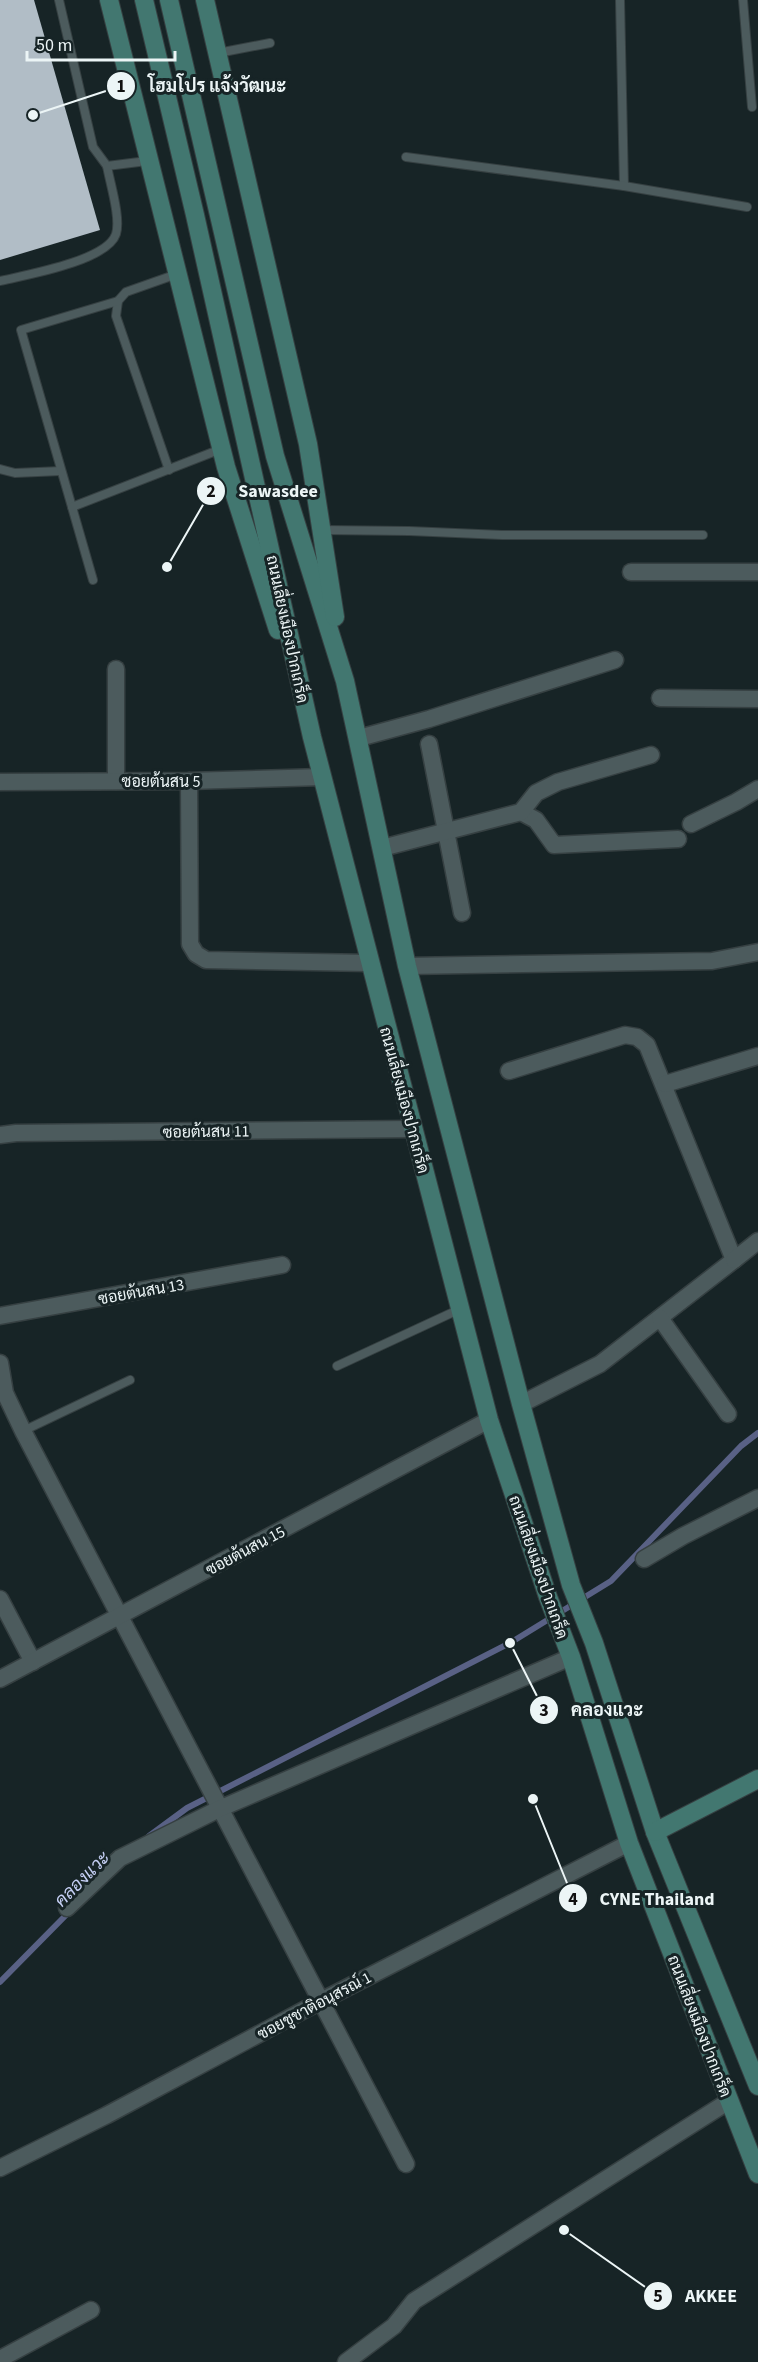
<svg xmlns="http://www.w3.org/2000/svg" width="758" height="2362" font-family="'Source Sans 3',Sarabun,sans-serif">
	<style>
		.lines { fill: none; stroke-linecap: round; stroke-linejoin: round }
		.stream { stroke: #596185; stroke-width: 6 }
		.building { fill: #b1bdc6 }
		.lane-casing { stroke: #364042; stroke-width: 10 }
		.street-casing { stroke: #364042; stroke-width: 19 }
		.secondary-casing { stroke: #364042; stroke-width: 20 }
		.lane { stroke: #4c5b5d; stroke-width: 8 }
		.street { stroke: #4c5b5d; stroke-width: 16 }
		.secondary { stroke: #427770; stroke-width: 18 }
		.labels { text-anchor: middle; stroke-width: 6; stroke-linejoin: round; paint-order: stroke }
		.street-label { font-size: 16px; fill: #ecf5f6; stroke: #172426 }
		.water-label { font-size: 18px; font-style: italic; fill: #c5cff4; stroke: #172426 }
		.leader { fill: none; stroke: #ecf5f6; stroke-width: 2 }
		.callout-dot { fill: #ecf5f6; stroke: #172426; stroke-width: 2 }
		.mark-label { font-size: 18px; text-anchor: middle; font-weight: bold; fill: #111 }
		.callout-label { font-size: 18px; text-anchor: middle; font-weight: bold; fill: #ecf5f6; stroke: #172426; stroke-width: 6; stroke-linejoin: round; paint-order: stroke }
	</style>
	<rect width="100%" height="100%" fill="#172426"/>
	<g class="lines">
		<g class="stream">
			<path d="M 149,1836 L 187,1808 L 510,1643 L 611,1581 L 741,1446 L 758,1433"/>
			<path d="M 0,1982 L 70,1911"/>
		</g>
	</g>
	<path class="building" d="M 0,0 L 34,0 L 100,230 L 0,260 Z"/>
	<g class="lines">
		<defs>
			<g id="lane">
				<path d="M 59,0 L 93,147 L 107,166 L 139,162 L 149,158"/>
				<path d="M 620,0 L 624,186"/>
				<path d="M 743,0 L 752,107"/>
				<path d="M 218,53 L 270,43"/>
				<path d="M 406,157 L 624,186 L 747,207"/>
				<path d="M 0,281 C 26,275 107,261 116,234 C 121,218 110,183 107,166"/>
				<path d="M 0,469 L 15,473 L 61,471"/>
				<path d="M 169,470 L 116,316 L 118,301 L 126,292 L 177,274"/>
				<path d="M 72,507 L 21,330 L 118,301"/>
				<path d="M 322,530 L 409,531 L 502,535 L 703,535"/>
				<path d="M 93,580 L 72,507 L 221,449"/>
				<path d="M 337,1366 L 460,1309"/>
				<path d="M 23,1431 L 130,1380"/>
			</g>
			<g id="street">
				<path d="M 631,572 L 758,572"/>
				<path d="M 660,698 L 758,699"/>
				<path d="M 359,738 L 429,719 L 615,660"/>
				<path d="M 429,744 L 462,913"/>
				<path d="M 116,781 L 116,669"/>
				<path d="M 189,781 L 190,944 L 196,954 L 206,960 L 370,963"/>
				<path d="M 0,782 L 189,781 L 322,777"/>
				<path d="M 521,812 L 536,820 L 554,845 L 678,839"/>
				<path d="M 691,824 L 736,802 L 758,789"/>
				<path d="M 382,848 L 521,812 L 536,793 L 558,782 L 651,755"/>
				<path d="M 407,966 L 712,961 L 758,952"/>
				<path d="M 509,1071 L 625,1035 L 637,1037 L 647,1045 L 734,1260 L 600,1364 L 521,1404"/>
				<path d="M 665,1084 L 758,1056"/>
				<path d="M 0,1135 L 16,1133 L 412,1129"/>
				<path d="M 734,1260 L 758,1241"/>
				<path d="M 0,1316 L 282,1265"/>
				<path d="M 660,1318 L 728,1414"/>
				<path d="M 0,1363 L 5,1393 L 23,1431 L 406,2164"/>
				<path d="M 644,1559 L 683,1536 L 758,1498"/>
				<path d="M 0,1599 L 33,1662"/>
				<path d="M 0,1679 L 489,1420"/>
				<path d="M 67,1908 L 120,1858 L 219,1809 L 571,1657"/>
				<path d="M 0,2168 L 107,2115 L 319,2002 L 629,1843"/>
				<path d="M 0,2359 L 91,2310"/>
				<path d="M 346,2362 L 394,2326 L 414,2301 L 729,2101"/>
			</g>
			<g id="secondary">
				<path d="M 109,0 L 226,467 L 278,630"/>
				<path d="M 144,0 L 195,215 L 312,737 L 489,1420 L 548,1597 L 571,1657 L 629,1843 L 758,2174"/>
				<path d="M 169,0 L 275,456 L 345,681 L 407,966 L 521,1404 L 571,1585 L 594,1643 L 655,1832 L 758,2086"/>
				<path d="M 205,0 L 308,444 L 335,617"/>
				<path d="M 655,1832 L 758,1779"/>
			</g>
		</defs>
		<use href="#lane" class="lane-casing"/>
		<use href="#street" class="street-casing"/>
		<use href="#secondary" class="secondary-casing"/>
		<use href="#lane" class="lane"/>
		<use href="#street" class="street"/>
		<use href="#secondary" class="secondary"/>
	</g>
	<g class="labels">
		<g class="street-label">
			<text transform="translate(288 629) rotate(78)" y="6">ถนนเลี่ยงเมืองปากเกร็ด</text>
			<text x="161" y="787">ซอยต้นสน 5</text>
			<text transform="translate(405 1100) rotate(75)" y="6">ถนนเลี่ยงเมืองปากเกร็ด</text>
			<text transform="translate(206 1131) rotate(-1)" y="6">ซอยต้นสน 11</text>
			<text transform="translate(141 1291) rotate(-10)" y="6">ซอยต้นสน 13</text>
			<text transform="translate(245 1550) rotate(-28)" y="6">ซอยต้นสน 15</text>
			<text transform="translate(539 1567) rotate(71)" y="6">ถนนเลี่ยงเมืองปากเกร็ด</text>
			<text transform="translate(314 2005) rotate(-28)" y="6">ซอยชูชาติอนุสรณ์ 1</text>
			<text transform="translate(700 2026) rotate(69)" y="6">ถนนเลี่ยงเมืองปากเกร็ด</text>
		</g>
		<g class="water-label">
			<text transform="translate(82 1879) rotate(-45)" y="6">คลองแวะ</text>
		</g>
	</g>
	<path class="leader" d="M33 115L121 86M167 567L211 491M510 1643L544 1710M533 1799L573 1898M564 2230L658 2296"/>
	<g class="callout-dot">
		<circle cx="33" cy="115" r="6"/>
		<circle cx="167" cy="567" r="6"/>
		<circle cx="510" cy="1643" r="6"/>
		<circle cx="533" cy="1799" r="6"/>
		<circle cx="564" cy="2230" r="6"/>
		<circle cx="121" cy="86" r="15"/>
		<circle cx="211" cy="491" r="15"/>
		<circle cx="544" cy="1710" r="15"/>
		<circle cx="573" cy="1898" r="15"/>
		<circle cx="658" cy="2296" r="15"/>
	</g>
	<g class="mark-label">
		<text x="121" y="92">1</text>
		<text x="211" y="497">2</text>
		<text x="544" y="1716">3</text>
		<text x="573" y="1905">4</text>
		<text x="658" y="2302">5</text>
	</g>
	<g class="callout-label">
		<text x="217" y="92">โฮมโปร แจ้งวัฒนะ</text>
		<text x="278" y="497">Sawasdee</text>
		<text x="607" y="1716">คลองแวะ</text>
		<text x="657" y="1905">CYNE Thailand</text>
		<text x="711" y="2302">AKKEE</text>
	</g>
	<path d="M27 51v9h148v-9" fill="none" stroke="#ecf5f6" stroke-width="3"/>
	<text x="36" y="51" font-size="18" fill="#ecf5f6" stroke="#172426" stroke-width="4.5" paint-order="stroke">50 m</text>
</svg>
